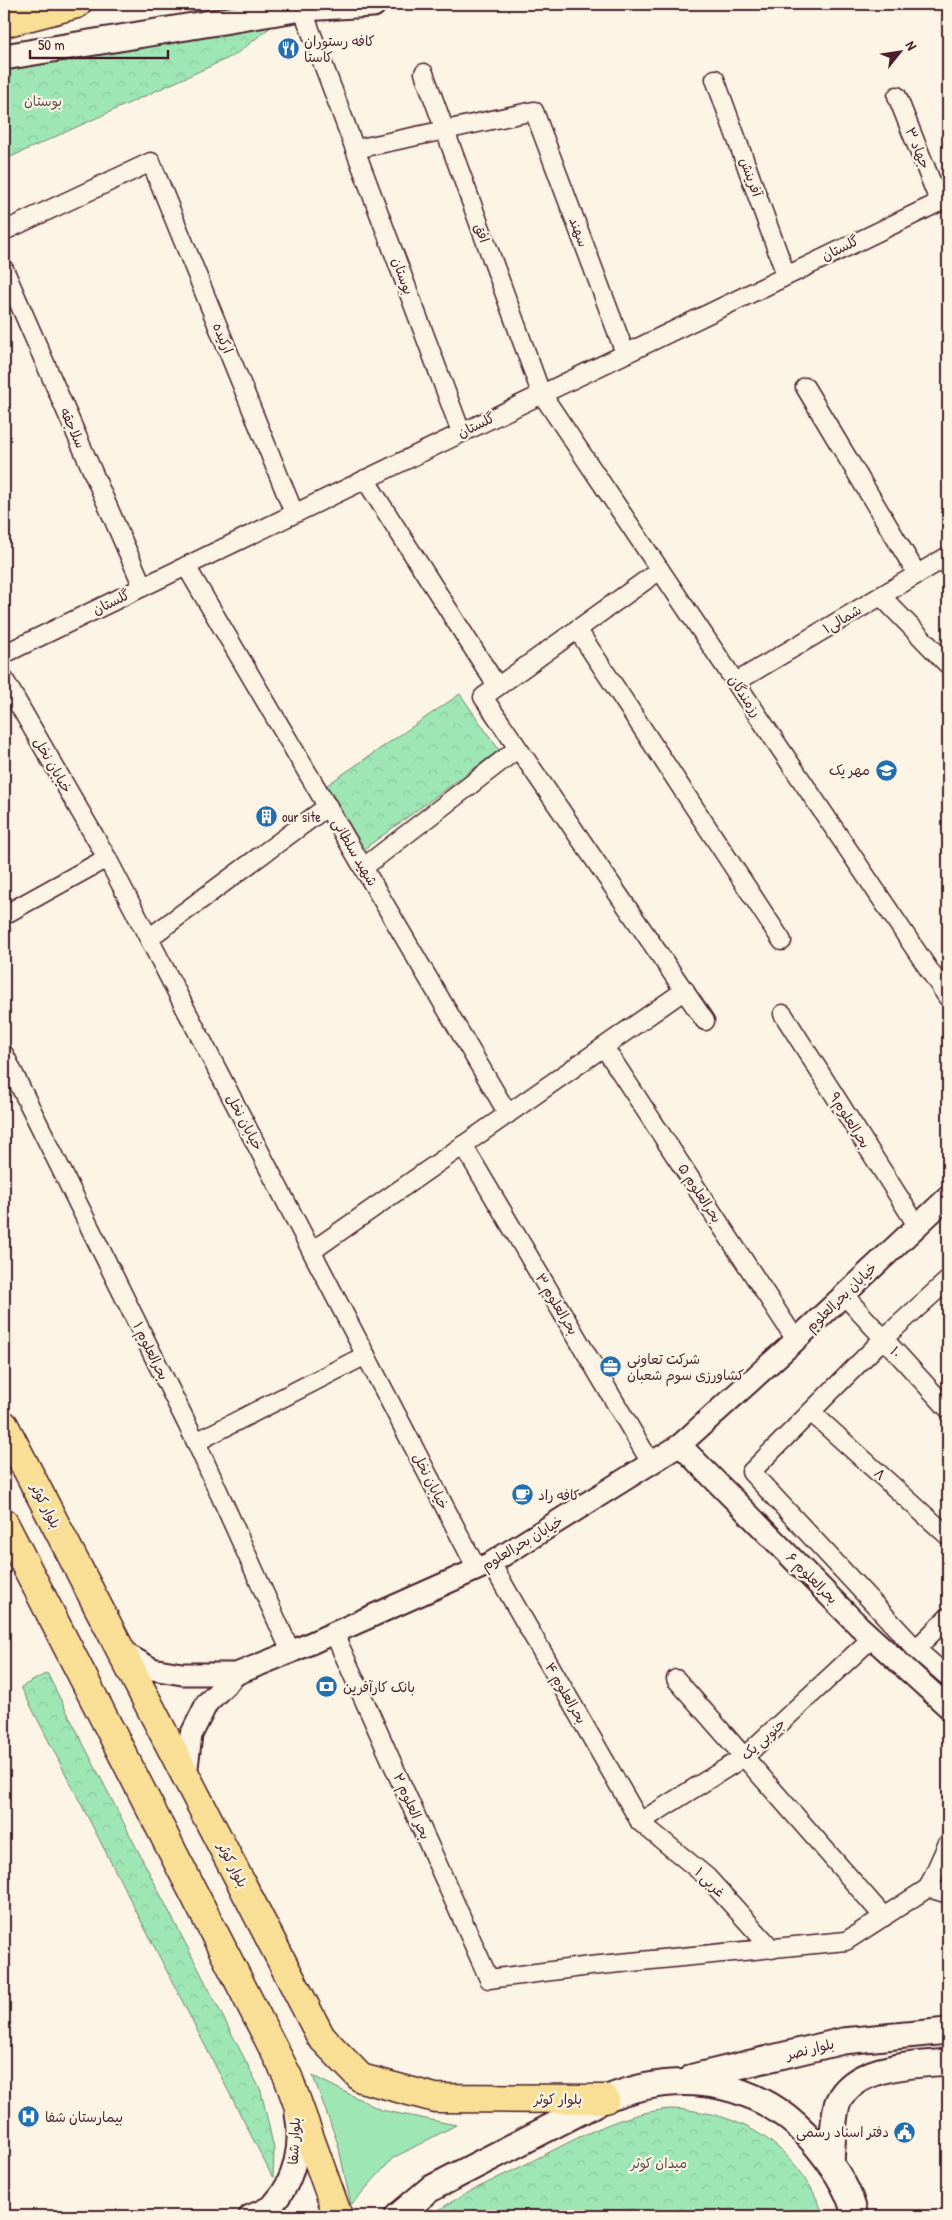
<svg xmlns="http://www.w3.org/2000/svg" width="952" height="2220" font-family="'Patrick Hand','Playpen Sans Arabic',sans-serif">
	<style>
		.green { fill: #9ee7b5; stroke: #748370 }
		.park { fill: url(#park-crowns); stroke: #748370 }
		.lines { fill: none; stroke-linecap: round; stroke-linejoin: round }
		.minor-casing { stroke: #4a1f2b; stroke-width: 21 }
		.tertiary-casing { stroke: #4a1f2b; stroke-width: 25 }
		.secondary-casing { stroke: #4a1f2b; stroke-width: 29 }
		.primary-casing { stroke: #4a1f2b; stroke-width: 31 }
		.trunk-casing { stroke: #4a1f2b; stroke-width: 31 }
		.minor { stroke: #fcf5e5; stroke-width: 18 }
		.tertiary { stroke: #fcf5e5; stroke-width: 21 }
		.secondary { stroke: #fcf5e5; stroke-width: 25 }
		.primary { stroke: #f9df96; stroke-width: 28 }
		.trunk { stroke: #f9df96; stroke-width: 28 }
		.labels { text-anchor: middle; stroke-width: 4.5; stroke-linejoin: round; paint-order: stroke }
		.poi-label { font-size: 14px; fill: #4a1f2b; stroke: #fcf5e5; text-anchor: start }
		.park-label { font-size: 14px; fill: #5f514e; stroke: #fcf5e5 }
		.street-label { font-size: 14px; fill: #4a1f2b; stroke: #fcf5e5 }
	</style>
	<defs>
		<pattern id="park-crowns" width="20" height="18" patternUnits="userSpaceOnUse" patternTransform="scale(1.25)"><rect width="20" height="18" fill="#9ee7b5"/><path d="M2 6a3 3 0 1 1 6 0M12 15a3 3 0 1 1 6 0" fill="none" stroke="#8ac69c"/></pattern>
	</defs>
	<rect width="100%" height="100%" fill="#fcf5e5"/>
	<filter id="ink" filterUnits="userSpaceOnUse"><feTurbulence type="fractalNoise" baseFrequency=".02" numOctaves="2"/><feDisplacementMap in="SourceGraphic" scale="10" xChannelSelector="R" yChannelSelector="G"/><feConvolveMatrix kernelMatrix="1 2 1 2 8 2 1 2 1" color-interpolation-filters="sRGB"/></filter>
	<g filter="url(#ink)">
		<path class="green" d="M 313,2076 L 381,2110 L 456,2125 L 393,2158 L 351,2205 L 338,2144 Z"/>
		<g class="park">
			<path d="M 277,22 L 235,55 L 4,160 L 4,68 Z"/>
			<path d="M 460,694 L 499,750 L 364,849 L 327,785 Z"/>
			<path d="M 47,1673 L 261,2091 L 274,2149 L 273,2178 L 21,1687 Z"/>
			<path d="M 669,2109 C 741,2110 799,2147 824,2216 L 430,2216 C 459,2195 492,2181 524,2165 C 571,2142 616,2114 669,2109 Z"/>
		</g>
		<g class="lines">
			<defs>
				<g id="minor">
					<path d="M 302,8 L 461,432"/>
					<path d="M 424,73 L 541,393 L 948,998"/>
					<path d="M 715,79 L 786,275"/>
					<path d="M 897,96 L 939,201"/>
					<path d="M 356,149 L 534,111 L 625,353"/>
					<path d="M 4,231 L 151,162 L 294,513"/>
					<path d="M 4,269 L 143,587"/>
					<path d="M 805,387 L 917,574"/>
					<path d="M 365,479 L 497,686"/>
					<path d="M 186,566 L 508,1114"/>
					<path d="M 660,570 L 483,697 L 705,1021"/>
					<path d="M 881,596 L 948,665"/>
					<path d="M 577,629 L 782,941"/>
					<path d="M 4,654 L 948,198"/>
					<path d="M 4,679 L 107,858 L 477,1569"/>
					<path d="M 736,682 L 948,556"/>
					<path d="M 364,867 L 517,749"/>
					<path d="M 4,915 L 107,858"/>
					<path d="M 149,938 L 328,806"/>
					<path d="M 783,1014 L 918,1227"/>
					<path d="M 604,1047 L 796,1340"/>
					<path d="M 4,1054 L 196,1442 L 291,1652"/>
					<path d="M 463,1145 L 651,1463"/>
					<path d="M 312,1251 L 685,990"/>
					<path d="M 948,1280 L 883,1339 L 751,1472 L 916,1649 L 948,1677"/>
					<path d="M 843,1294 L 948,1409"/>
					<path d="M 811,1412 L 948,1536"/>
					<path d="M 196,1442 L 366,1355"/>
					<path d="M 491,1563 L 640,1822 L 707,1877 L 772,1949"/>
					<path d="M 334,1633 L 489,1979 L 590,1966 L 846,1941 L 928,1888 L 948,1894"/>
					<path d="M 916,1649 L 948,1617"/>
					<path d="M 676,1679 L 884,1917"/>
					<path d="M 640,1822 L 744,1757 L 872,1638"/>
					<path d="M 928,1888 L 948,1843"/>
				</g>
				<g id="tertiary">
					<path d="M 680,1445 L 859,1626 L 948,1707"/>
					<path d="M 122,1652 L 152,1669 L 182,1674 L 236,1674"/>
					<path d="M 186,1775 L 191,1735 L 207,1703 L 236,1674 L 291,1652 L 491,1563 L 680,1445 L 796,1340 L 948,1197"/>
					<path d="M 250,2216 C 258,2212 269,2209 274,2203 C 295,2181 302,2143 296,2114"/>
				</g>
				<g id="secondary">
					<path d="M 4,57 L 302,8 L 373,4"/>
					<path d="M 693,2077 L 843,2041 L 948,2031"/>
					<path d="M 831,2163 C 832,2149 833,2114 838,2102 C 855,2065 914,2065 948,2062"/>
					<path d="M 398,2216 L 430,2189 L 605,2099 C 685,2067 765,2081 820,2150 C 836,2170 850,2191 855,2216"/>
				</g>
				<g id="primary">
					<path d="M 4,1425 L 321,2037 L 361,2078 L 435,2098 L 605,2099"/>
					<path d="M 4,1523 L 288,2077 L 338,2216"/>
				</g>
				<path id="trunk" d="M 4,23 L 77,4"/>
			</defs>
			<use href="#minor" class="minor-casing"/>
			<use href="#tertiary" class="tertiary-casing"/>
			<use href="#secondary" class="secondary-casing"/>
			<use href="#primary" class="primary-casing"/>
			<use href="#trunk" class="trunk-casing"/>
			<use href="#minor" class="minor"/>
			<use href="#tertiary" class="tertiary"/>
			<use href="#secondary" class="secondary"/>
			<use href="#primary" class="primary"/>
			<use href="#trunk" class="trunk"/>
		</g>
	</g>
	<defs>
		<symbol id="restaurant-disc" viewBox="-11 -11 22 22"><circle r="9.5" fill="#1f6fb2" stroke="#fcf5e5"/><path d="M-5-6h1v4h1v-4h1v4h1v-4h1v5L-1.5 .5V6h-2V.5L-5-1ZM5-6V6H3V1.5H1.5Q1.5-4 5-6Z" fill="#fff"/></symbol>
		<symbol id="school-disc" viewBox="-11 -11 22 22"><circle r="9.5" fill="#1f6fb2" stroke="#fcf5e5"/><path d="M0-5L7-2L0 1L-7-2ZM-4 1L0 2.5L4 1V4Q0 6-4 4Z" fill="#fff"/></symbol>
		<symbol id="building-disc" viewBox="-11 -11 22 22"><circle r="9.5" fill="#1f6fb2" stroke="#fcf5e5"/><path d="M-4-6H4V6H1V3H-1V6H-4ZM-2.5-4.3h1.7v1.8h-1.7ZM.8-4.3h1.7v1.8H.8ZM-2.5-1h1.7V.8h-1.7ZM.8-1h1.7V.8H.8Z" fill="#fff"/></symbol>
		<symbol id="office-disc" viewBox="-11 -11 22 22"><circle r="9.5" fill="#1f6fb2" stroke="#fcf5e5"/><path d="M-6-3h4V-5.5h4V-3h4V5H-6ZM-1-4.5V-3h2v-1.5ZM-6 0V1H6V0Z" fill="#fff"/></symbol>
		<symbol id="cafe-disc" viewBox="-11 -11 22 22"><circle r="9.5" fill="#1f6fb2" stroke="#fcf5e5"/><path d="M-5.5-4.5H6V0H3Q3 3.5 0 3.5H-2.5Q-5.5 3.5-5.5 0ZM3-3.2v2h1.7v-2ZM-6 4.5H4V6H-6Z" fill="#fff"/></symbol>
		<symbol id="bank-disc" viewBox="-11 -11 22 22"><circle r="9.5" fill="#1f6fb2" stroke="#fcf5e5"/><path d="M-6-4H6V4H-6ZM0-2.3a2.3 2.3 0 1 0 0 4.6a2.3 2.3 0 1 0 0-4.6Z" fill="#fff"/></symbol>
		<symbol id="hospital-disc" viewBox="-11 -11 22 22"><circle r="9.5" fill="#1f6fb2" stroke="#fcf5e5"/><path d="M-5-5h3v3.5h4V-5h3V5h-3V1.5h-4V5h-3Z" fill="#fff"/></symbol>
		<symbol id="civic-disc" viewBox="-11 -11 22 22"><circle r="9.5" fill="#1f6fb2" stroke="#fcf5e5"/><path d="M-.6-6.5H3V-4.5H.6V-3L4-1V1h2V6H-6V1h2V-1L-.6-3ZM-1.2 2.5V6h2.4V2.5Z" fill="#fff"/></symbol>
	</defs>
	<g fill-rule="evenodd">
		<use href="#restaurant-disc" x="276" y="36" width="25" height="25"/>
		<use href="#school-disc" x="874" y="758" width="25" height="25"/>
		<use href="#building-disc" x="254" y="804" width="25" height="25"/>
		<use href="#office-disc" x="598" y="1354" width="25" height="25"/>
		<use href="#cafe-disc" x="510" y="1482" width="25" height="25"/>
		<use href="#bank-disc" x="314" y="1674" width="25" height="25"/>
		<use href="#hospital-disc" x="16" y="2104" width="25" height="25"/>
		<use href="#civic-disc" x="892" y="2120" width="25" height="25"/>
	</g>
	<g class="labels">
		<g class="poi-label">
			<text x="304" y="46">کافه رستوران<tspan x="304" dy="16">کاستا</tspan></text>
			<text x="870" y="775" text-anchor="end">مهر یک</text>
			<text x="282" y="822">our site</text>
			<text x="627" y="1364">شرکت تعاونی<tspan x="627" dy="16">کشاورزی سوم شعبان</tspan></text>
			<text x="538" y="1500">کافه راد</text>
			<text x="343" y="1692">بانک کارآفرین</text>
			<text x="45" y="2122">بیمارستان شفا</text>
			<text x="889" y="2137" text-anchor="end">دفتر اسناد رسمی</text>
		</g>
		<g class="park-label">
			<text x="43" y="106">بوستان</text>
			<text x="659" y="2168">میدان کوثر</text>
		</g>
		<g class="street-label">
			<text transform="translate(918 148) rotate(68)" y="5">جهاد ۳</text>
			<text transform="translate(751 177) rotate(70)" y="5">آفرینش</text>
			<text transform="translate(579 232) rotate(69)" y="5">سهند</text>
			<text transform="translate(482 233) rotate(70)" y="5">افق</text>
			<text transform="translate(840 248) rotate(-26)" y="5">گلستان</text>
			<text transform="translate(403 276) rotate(70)" y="5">بوستان</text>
			<text transform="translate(223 338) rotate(68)" y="5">ارکیده</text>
			<text transform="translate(476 425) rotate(-26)" y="5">گلستان</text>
			<text transform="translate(73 428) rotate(66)" y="5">سلاجقه</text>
			<text transform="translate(111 602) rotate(-26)" y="5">گلستان</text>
			<text transform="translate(842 619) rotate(-31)" y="5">شمالی۱</text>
			<text transform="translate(745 696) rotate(56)" y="5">رزمندگان</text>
			<text transform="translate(53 765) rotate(60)" y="5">خیابان نخل</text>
			<text transform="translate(355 852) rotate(60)" y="5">شهید سلطانی</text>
			<text transform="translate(850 1120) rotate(58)" y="5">بحرالعلوم۹</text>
			<text transform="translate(245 1122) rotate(62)" y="5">خیابان نخل</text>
			<text transform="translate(700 1193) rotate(57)" y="5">بحرالعلوم ۵</text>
			<text transform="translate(841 1297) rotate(-44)" y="5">خیابان بحرالعلوم</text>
			<text transform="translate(557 1304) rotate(59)" y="5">بحرالعلوم ۳</text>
			<text transform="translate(151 1351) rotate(64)" y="5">بحرالعلوم ۱</text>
			<text transform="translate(896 1352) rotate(47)" y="5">۱۰</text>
			<text transform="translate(880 1474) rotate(42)" y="5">۸</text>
			<text transform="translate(431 1481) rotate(63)" y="5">خیابان نخل</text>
			<text transform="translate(46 1506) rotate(63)" y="5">بلوار کوثر</text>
			<text transform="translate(522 1543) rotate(-31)" y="5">خیابان بحرالعلوم</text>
			<text transform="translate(812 1578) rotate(45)" y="5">بحرالعلوم ۶</text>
			<text transform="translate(566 1693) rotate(60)" y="5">بحرالعلوم ۴</text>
			<text transform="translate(763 1739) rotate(-42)" y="5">جنوبی یک</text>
			<text transform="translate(412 1806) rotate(66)" y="5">بحر العلوم ۲</text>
			<text transform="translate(233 1865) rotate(63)" y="5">بلوار کوثر</text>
			<text transform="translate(710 1882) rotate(44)" y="5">غربی ۱</text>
			<text transform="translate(810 2049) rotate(-14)" y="5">بلوار نصر</text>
			<text x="558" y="2104">بلوار کوثر</text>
			<text transform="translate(294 2141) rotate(-87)" y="5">بلوار شفا</text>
		</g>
	</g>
	<rect width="952" height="2220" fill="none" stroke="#fcf5e5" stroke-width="20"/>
	<rect x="10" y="10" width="932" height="2200" fill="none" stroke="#4a1f2b" stroke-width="2" filter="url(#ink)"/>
	<g transform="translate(900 52) rotate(60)" stroke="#fcf5e5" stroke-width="4" paint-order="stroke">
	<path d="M0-4L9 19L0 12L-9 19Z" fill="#4a1f2b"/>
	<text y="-8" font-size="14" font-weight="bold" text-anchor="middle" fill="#4a1f2b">N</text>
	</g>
	<path d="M30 50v8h138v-8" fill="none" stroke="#4a1f2b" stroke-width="2.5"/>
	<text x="38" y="50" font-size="15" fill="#4a1f2b" stroke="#fcf5e5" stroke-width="4" paint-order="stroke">50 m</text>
</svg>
